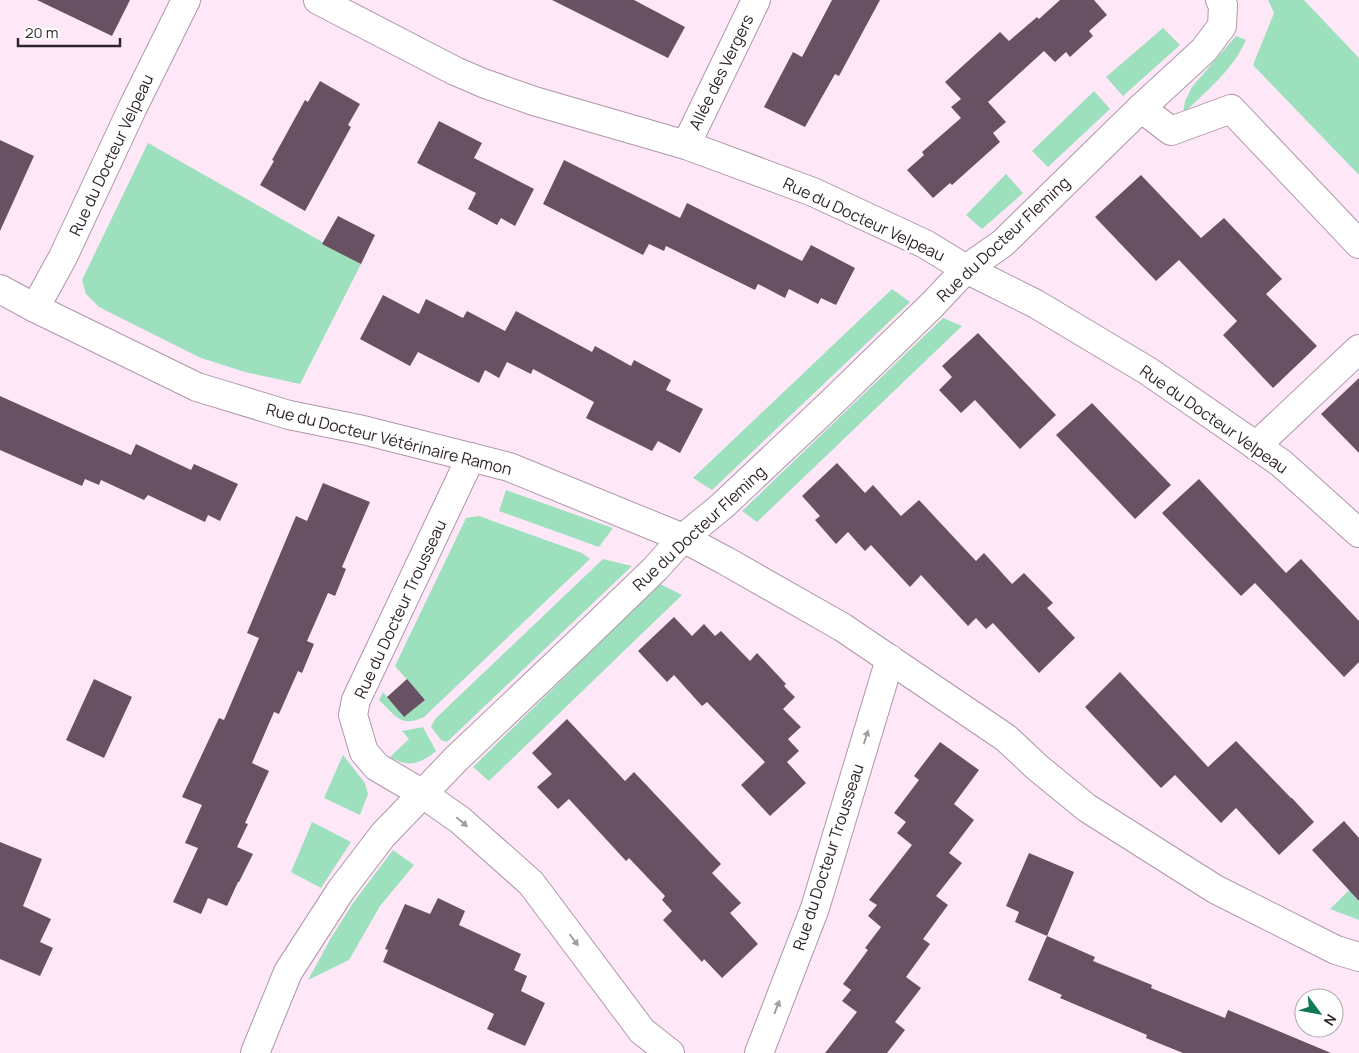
<svg xmlns="http://www.w3.org/2000/svg" width="1359" height="1053" font-family="Manrope,sans-serif">
	<style>
		.green { fill: #9ce0be }
		.building { fill: #685163 }
		.lines { fill: none; stroke-linecap: round; stroke-linejoin: round }
		.minor-casing { stroke: #af96aa; stroke-width: 30 }
		.minor { stroke: #fff; stroke-width: 28 }
		.oneway { fill: #a19ca0 }
		.labels { text-anchor: middle; stroke-width: 5; stroke-linejoin: round; paint-order: stroke }
		.street-label { font-size: 16px; fill: #2e242c; stroke: #fff }
	</style>
	<rect width="100%" height="100%" fill="#fee8f8"/>
	<g class="green">
		<path d="M 1268,0 L 1304,0 L 1359,58 L 1359,175 L 1253,65 L 1274,13 Z"/>
		<path d="M 1163,28 L 1180,45 L 1123,96 L 1106,77 Z"/>
		<path d="M 1236,36 L 1246,40 C 1233,70 1206,91 1183,114 L 1185,101 L 1192,87 Z"/>
		<path d="M 1094,91 L 1110,109 L 1048,167 L 1032,151 Z"/>
		<path d="M 148,143 L 361,264 L 300,384 L 245,372 L 201,358 L 99,307 L 86,294 L 82,280 Z"/>
		<path d="M 1006,174 L 1023,193 L 982,229 L 966,215 Z"/>
		<path d="M 892,289 L 910,302 L 712,490 L 693,478 Z"/>
		<path d="M 943,318 L 962,326 L 757,522 L 742,511 Z"/>
		<path d="M 506,490 L 613,528 L 599,547 L 499,511 Z"/>
		<path d="M 479,516 L 582,553 L 590,559 L 424,717 C 400,728 396,716 379,700 L 383,692 L 404,717 L 425,700 L 395,666 L 466,518 Z"/>
		<path d="M 603,559 L 632,566 L 447,742 L 441,740 L 431,727 L 435,719 Z"/>
		<path d="M 660,584 L 682,595 L 489,781 L 473,767 Z"/>
		<path d="M 423,727 L 436,751 C 421,764 408,768 390,757 L 409,739 L 402,731 Z"/>
		<path d="M 343,755 L 365,783 L 368,794 L 360,815 L 324,798 Z"/>
		<path d="M 312,822 L 351,842 L 321,888 L 291,872 Z"/>
		<path d="M 393,850 L 414,865 L 380,906 L 349,960 L 308,980 L 331,938 L 353,903 Z"/>
		<path d="M 1359,880 L 1359,920 L 1330,909 Z"/>
	</g>
	<g class="building">
		<path d="M 37,0 L 130,0 L 112,36 Z"/>
		<path d="M 552,0 L 634,0 L 685,27 L 668,58 Z"/>
		<path d="M 832,0 L 880,0 L 839,76 L 835,74 L 805,127 L 764,107 L 793,52 L 802,57 Z"/>
		<path d="M 1060,0 L 1094,0 L 1107,15 L 1089,31 L 1093,36 L 1070,57 L 1066,52 L 1055,62 L 1044,51 L 988,102 L 1006,122 L 993,133 L 1000,142 L 952,185 L 950,183 L 933,198 L 907,170 L 924,155 L 922,152 L 961,118 L 951,107 L 961,99 L 945,82 L 1000,32 L 1009,41 L 1037,17 L 1039,19 Z"/>
		<path d="M 320,81 L 360,104 L 348,125 L 351,127 L 305,211 L 260,185 L 274,161 L 272,160 L 305,100 L 308,102 Z"/>
		<path d="M 439,121 L 482,143 L 474,158 L 534,189 L 515,226 L 501,218 L 497,225 L 468,209 L 476,193 L 417,163 Z"/>
		<path d="M 0,140 L 34,156 L 0,231 Z"/>
		<path d="M 564,160 L 680,218 L 687,203 L 802,261 L 811,245 L 855,268 L 836,305 L 821,298 L 818,304 L 789,289 L 785,298 L 758,284 L 755,290 L 666,246 L 664,251 L 649,244 L 643,255 L 543,204 Z"/>
		<path d="M 1141,175 L 1201,238 L 1224,218 L 1282,279 L 1266,294 L 1317,346 L 1273,388 L 1223,335 L 1237,321 L 1179,260 L 1156,281 L 1095,217 Z"/>
		<path d="M 338,216 L 375,235 L 361,264 L 322,244 Z"/>
		<path d="M 383,295 L 419,314 L 426,299 L 463,318 L 467,311 L 505,331 L 516,311 L 592,352 L 595,346 L 631,366 L 634,360 L 671,380 L 666,390 L 703,409 L 680,453 L 658,441 L 652,451 L 586,418 L 594,402 L 533,369 L 531,374 L 507,362 L 499,378 L 485,370 L 479,383 L 418,352 L 410,366 L 360,339 Z"/>
		<path d="M 978,333 L 1056,415 L 1020,449 L 975,400 L 961,413 L 939,390 L 952,377 L 942,366 Z"/>
		<path d="M 1359,378 L 1359,453 L 1321,414 Z"/>
		<path d="M 0,396 L 131,455 L 136,444 L 191,470 L 194,464 L 238,484 L 220,521 L 208,515 L 205,522 L 148,495 L 144,500 L 101,480 L 99,485 L 85,479 L 82,486 L 0,450 Z"/>
		<path d="M 1092,403 L 1171,485 L 1135,519 L 1056,435 Z"/>
		<path d="M 837,463 L 865,493 L 873,485 L 901,516 L 919,500 L 976,561 L 984,553 L 1012,584 L 1024,573 L 1053,603 L 1047,608 L 1075,638 L 1039,673 L 993,623 L 986,629 L 976,618 L 968,626 L 921,575 L 910,587 L 871,545 L 865,551 L 848,532 L 836,544 L 815,520 L 820,516 L 802,496 Z"/>
		<path d="M 1199,479 L 1286,573 L 1301,559 L 1359,621 L 1359,662 L 1344,677 L 1255,583 L 1241,596 L 1162,513 Z"/>
		<path d="M 323,483 L 370,502 L 342,567 L 346,569 L 335,596 L 328,593 L 307,641 L 314,644 L 302,673 L 298,671 L 279,714 L 274,712 L 252,763 L 269,771 L 245,823 L 248,824 L 237,847 L 253,854 L 239,882 L 238,882 L 227,906 L 208,898 L 201,914 L 173,902 L 198,848 L 185,843 L 202,805 L 182,797 L 219,718 L 224,720 L 259,638 L 247,633 L 296,516 L 307,521 Z"/>
		<path d="M 674,617 L 692,636 L 704,624 L 715,636 L 721,631 L 750,661 L 757,653 L 786,684 L 784,686 L 795,697 L 783,709 L 801,727 L 788,739 L 799,751 L 787,762 L 806,783 L 770,816 L 741,785 L 765,762 L 707,702 L 702,706 L 674,675 L 667,682 L 638,651 Z"/>
		<path d="M 1120,672 L 1208,767 L 1236,741 L 1291,798 L 1292,798 L 1314,822 L 1279,855 L 1236,808 L 1221,823 L 1175,775 L 1161,788 L 1085,707 Z"/>
		<path d="M 94,679 L 132,697 L 104,758 L 66,740 Z"/>
		<path d="M 407,679 L 425,700 L 404,717 L 387,697 Z"/>
		<path d="M 567,719 L 625,781 L 634,772 L 721,864 L 712,873 L 741,903 L 730,913 L 758,944 L 722,978 L 704,959 L 702,962 L 663,920 L 672,911 L 662,900 L 665,896 L 629,858 L 626,861 L 569,799 L 558,809 L 537,787 L 552,774 L 532,753 Z"/>
		<path d="M 940,742 L 979,770 L 954,804 L 974,820 L 949,853 L 962,863 L 936,896 L 948,905 L 923,939 L 930,944 L 906,977 L 921,988 L 895,1022 L 905,1030 L 887,1053 L 825,1053 L 857,1012 L 842,1001 L 851,990 L 843,984 L 868,950 L 865,948 L 881,927 L 868,916 L 877,905 L 869,900 L 912,845 L 897,833 L 906,822 L 894,813 L 919,780 L 914,776 Z"/>
		<path d="M 1344,821 L 1359,838 L 1359,901 L 1312,850 Z"/>
		<path d="M 0,842 L 42,859 L 23,906 L 51,919 L 40,942 L 53,948 L 40,976 L 0,959 Z"/>
		<path d="M 1029,853 L 1074,872 L 1047,936 L 1015,922 L 1019,912 L 1006,906 Z"/>
		<path d="M 438,898 L 465,911 L 459,925 L 521,954 L 514,970 L 527,976 L 521,991 L 545,1003 L 525,1046 L 487,1029 L 494,1014 L 383,962 L 388,950 L 385,949 L 405,904 L 430,914 Z"/>
		<path d="M 1047,936 L 1095,957 L 1093,961 L 1152,985 L 1151,988 L 1225,1018 L 1228,1010 L 1331,1053 L 1183,1053 L 1146,1038 L 1147,1035 L 1060,998 L 1062,995 L 1028,980 Z"/>
	</g>
	<g class="lines">
		<defs>
			<g id="minor">
				<path d="M 318,0 L 455,71 L 483,83 L 534,101 L 686,145 L 813,192 L 925,244 L 966,269 L 1036,304 L 1148,371 L 1281,463 L 1359,533"/>
				<path d="M 1141,108 L 1171,131 L 1231,109 L 1359,244"/>
				<path d="M 686,145 L 756,0"/>
				<path d="M 0,289 L 35,308 L 197,387 L 289,415 L 363,430 L 509,467 L 683,538 L 726,561 L 842,627 L 1006,738 L 1038,768 L 1087,808 L 1215,889 L 1336,950 L 1359,957"/>
				<path d="M 35,308 L 63,257 L 133,107 L 186,0"/>
				<path d="M 1256,446 L 1359,349"/>
				<path d="M 471,457 L 356,700 L 353,715 L 364,752 L 377,767 L 423,794 L 460,820 L 531,883 L 642,1031 L 670,1053"/>
				<path d="M 255,1053 L 288,972 L 341,890 L 383,835 L 456,759 L 570,651 L 655,569 L 683,538 L 722,506 L 827,407 L 932,305 L 966,269 L 1003,243 L 1141,108 L 1204,50 L 1222,26 L 1223,5 L 1220,0"/>
				<path d="M 759,1053 L 815,908 L 890,659"/>
			</g>
		</defs>
		<use href="#minor" class="minor-casing"/>
		<use href="#minor" class="minor"/>
	</g>
	<defs><path id="oneway-solid" d="M-6-.8H1V-3.2L6.5 0L1 3.2V.8H-6Z" transform="scale(1.25)"/></defs>
	<g class="oneway">
		<use href="#oneway-solid" transform="translate(866 737) rotate(-73)"/>
		<use href="#oneway-solid" transform="translate(462 822) rotate(40)"/>
		<use href="#oneway-solid" transform="translate(574 940) rotate(53)"/>
		<use href="#oneway-solid" transform="translate(777 1007) rotate(-69)"/>
	</g>
	<g class="labels">
		<g class="street-label">
			<text transform="translate(721 72) rotate(-64)" y="6">Allée des Vergers</text>
			<text transform="translate(111 155) rotate(-65)" y="6">Rue du Docteur Velpeau</text>
			<text transform="translate(864 219) rotate(25)" y="6">Rue du Docteur Velpeau</text>
			<text transform="translate(1003 239) rotate(-43)" y="6">Rue du Docteur Fleming</text>
			<text transform="translate(1214 419) rotate(35)" y="6">Rue du Docteur Velpeau</text>
			<text transform="translate(389 439) rotate(14)" y="6">Rue du Docteur Vétérinaire Ramon</text>
			<text transform="translate(699 528) rotate(-43)" y="6">Rue du Docteur Fleming</text>
			<text transform="translate(400 609) rotate(-65)" y="6">Rue du Docteur Trousseau</text>
			<text transform="translate(828 857) rotate(-72)" y="6">Rue du Docteur Trousseau</text>
		</g>
	</g>
	<g transform="translate(1319 1013) rotate(122)"><circle r="24" fill="#ffffff" stroke="#aba7ab"/>
	<path d="M0-4L9 19L0 12L-9 19Z" fill="#107a54"/>
	<text y="-8" font-size="14" font-weight="bold" text-anchor="middle" fill="#2e242c">N</text>
	</g>
	<path d="M18 38v8h102v-8" fill="none" stroke="#2e242c" stroke-width="2.5"/>
	<text x="25" y="38" font-size="15" fill="#2e242c" stroke="#ffffff" stroke-width="4" paint-order="stroke">20 m</text>
</svg>
